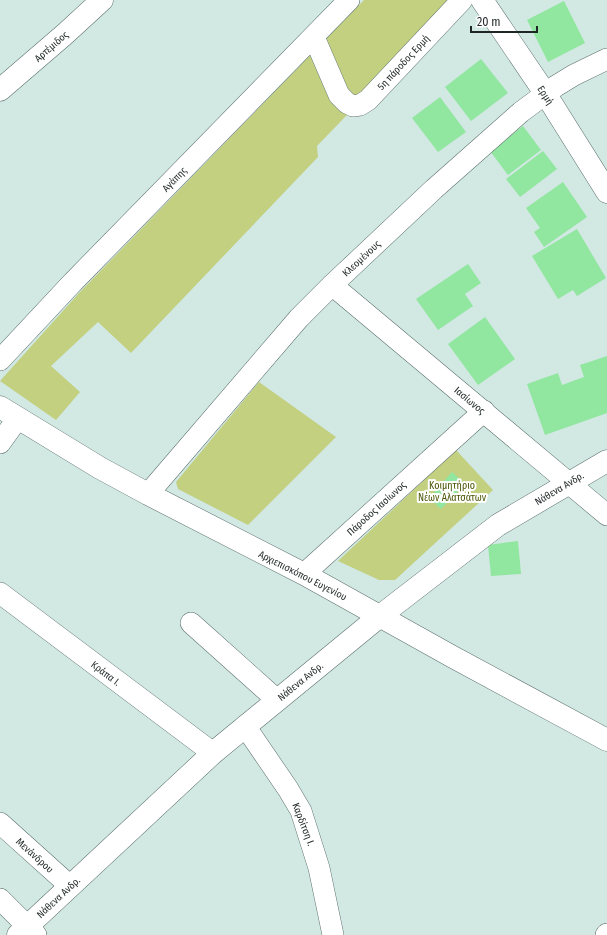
<svg xmlns="http://www.w3.org/2000/svg" width="607" height="935" font-family="'Fira Sans Condensed',sans-serif">
	<style>
		.green { fill: #c2d080 }
		.building { fill: #91e6a0 }
		.lines { fill: none; stroke-linecap: round; stroke-linejoin: round }
		.street-casing { stroke: #5c706c; stroke-width: 22 }
		.secondary-casing { stroke: #5c706c; stroke-width: 23 }
		.street { stroke: #fff; stroke-width: 21 }
		.secondary { stroke: #fff; stroke-width: 22 }
		.labels { text-anchor: middle; stroke-width: 4; stroke-linejoin: round; paint-order: stroke }
		.street-label { font-size: 10px; fill: #1f2726; stroke: #fff }
		.park-label { font-size: 10px; fill: #4c5507; stroke: #fff }
	</style>
	<rect width="100%" height="100%" fill="#d2e8e3"/>
	<g class="green">
		<path d="M 364,0 L 458,0 L 317,146 L 318,157 L 131,353 L 98,322 L 51,366 L 80,392 L 56,420 L 0,381 L 79,293 Z"/>
		<path d="M 259,382 L 336,437 L 248,525 L 178,489 L 176,482 Z"/>
		<path d="M 456,450 L 493,490 L 395,580 L 379,580 L 338,561 Z"/>
	</g>
	<g class="building">
		<path d="M 564,1 L 585,43 L 548,62 L 527,20 Z"/>
		<path d="M 481,59 L 508,93 L 471,121 L 445,87 Z"/>
		<path d="M 440,97 L 466,132 L 438,152 L 412,118 Z"/>
		<path d="M 523,126 L 541,150 L 508,175 L 490,151 Z"/>
		<path d="M 543,151 L 557,169 L 520,197 L 506,179 Z"/>
		<path d="M 563,182 L 587,217 L 544,247 L 534,232 L 540,228 L 526,208 Z"/>
		<path d="M 577,229 L 606,278 L 577,296 L 573,290 L 558,299 L 532,256 Z"/>
		<path d="M 468,264 L 481,283 L 465,294 L 473,306 L 438,330 L 416,299 Z"/>
		<path d="M 485,317 L 515,359 L 478,385 L 448,344 Z"/>
		<path d="M 607,356 L 607,413 L 545,435 L 527,384 L 558,373 L 562,385 L 584,377 L 580,365 Z"/>
		<path d="M 452,472 L 465,484 L 441,509 L 429,498 Z"/>
		<path d="M 518,541 L 521,574 L 491,576 L 488,545 Z"/>
	</g>
	<g class="lines">
		<defs>
			<g id="street">
				<path d="M 314,37 L 339,95 L 347,103 L 353,106 L 360,105 L 368,100 L 462,0"/>
				<path d="M 332,285 L 607,515"/>
				<path d="M 0,360 L 73,282 L 349,0"/>
				<path d="M 0,443 L 18,418"/>
				<path d="M 148,494 L 299,318 L 332,285 L 434,189 L 521,112 L 556,86 L 574,75 L 607,59"/>
				<path d="M 304,574 L 484,411"/>
				<path d="M 0,593 L 213,753"/>
				<path d="M 191,623 L 277,700"/>
				<path d="M 245,726 L 288,789 L 301,811 L 319,868 L 333,935"/>
				<path d="M 0,823 L 70,886"/>
				<path d="M 0,899 L 36,935"/>
				<path d="M 606,935 L 607,934"/>
			</g>
			<g id="secondary">
				<path d="M 482,0 L 545,93 L 607,192"/>
				<path d="M 0,90 L 65,34 L 102,0"/>
				<path d="M 0,407 L 100,468 L 148,494 L 304,574 L 453,657 L 607,740"/>
				<path d="M 18,935 L 213,753 L 380,616 L 498,525 L 607,461"/>
			</g>
		</defs>
		<use href="#street" class="street-casing"/>
		<use href="#secondary" class="secondary-casing"/>
		<use href="#street" class="street"/>
		<use href="#secondary" class="secondary"/>
	</g>
	<g class="labels">
		<g class="street-label">
			<text transform="translate(51 46) rotate(-41)" y="4">Αρτέμιδος</text>
			<text transform="translate(403 62) rotate(-47)" y="4">5η πάροδος Ερμή</text>
			<text transform="translate(546 95) rotate(57)" y="4">Ερμή</text>
			<text transform="translate(174 179) rotate(-46)" y="4">Αγάπης</text>
			<text transform="translate(361 258) rotate(-43)" y="4">Κλεομένους</text>
			<text transform="translate(470 400) rotate(40)" y="4">Ιασίωνος</text>
			<text transform="translate(559 488) rotate(-31)" y="4">Νάθενα Ανδρ.</text>
			<text transform="translate(376 508) rotate(-42)" y="4">Πάροδος Ιασίωνος</text>
			<text transform="translate(303 575) rotate(27)" y="4">Αρχιεπισκόπου Ευγενίου</text>
			<text transform="translate(106 673) rotate(37)" y="4">Κράπα Ι.</text>
			<text transform="translate(300 681) rotate(-39)" y="4">Νάθενα Ανδρ.</text>
			<text transform="translate(304 824) rotate(69)" y="4">Καρδίτση Ι.</text>
			<text transform="translate(35 855) rotate(42)" y="4">Μενάνδρου</text>
			<text transform="translate(58 897) rotate(-43)" y="4">Νάθενα Ανδρ.</text>
		</g>
		<g class="park-label">
			<text x="452" y="489">Κοιμητήριο<tspan x="452" dy="12">Νέων Αλατσάτων</tspan></text>
		</g>
	</g>
	<path d="M471 26v6h66v-6" fill="none" stroke="#1f2726" stroke-width="2"/>
	<text x="477" y="26" font-size="12" fill="#1f2726" stroke="#ffffff" stroke-width="3" paint-order="stroke">20 m</text>
</svg>
